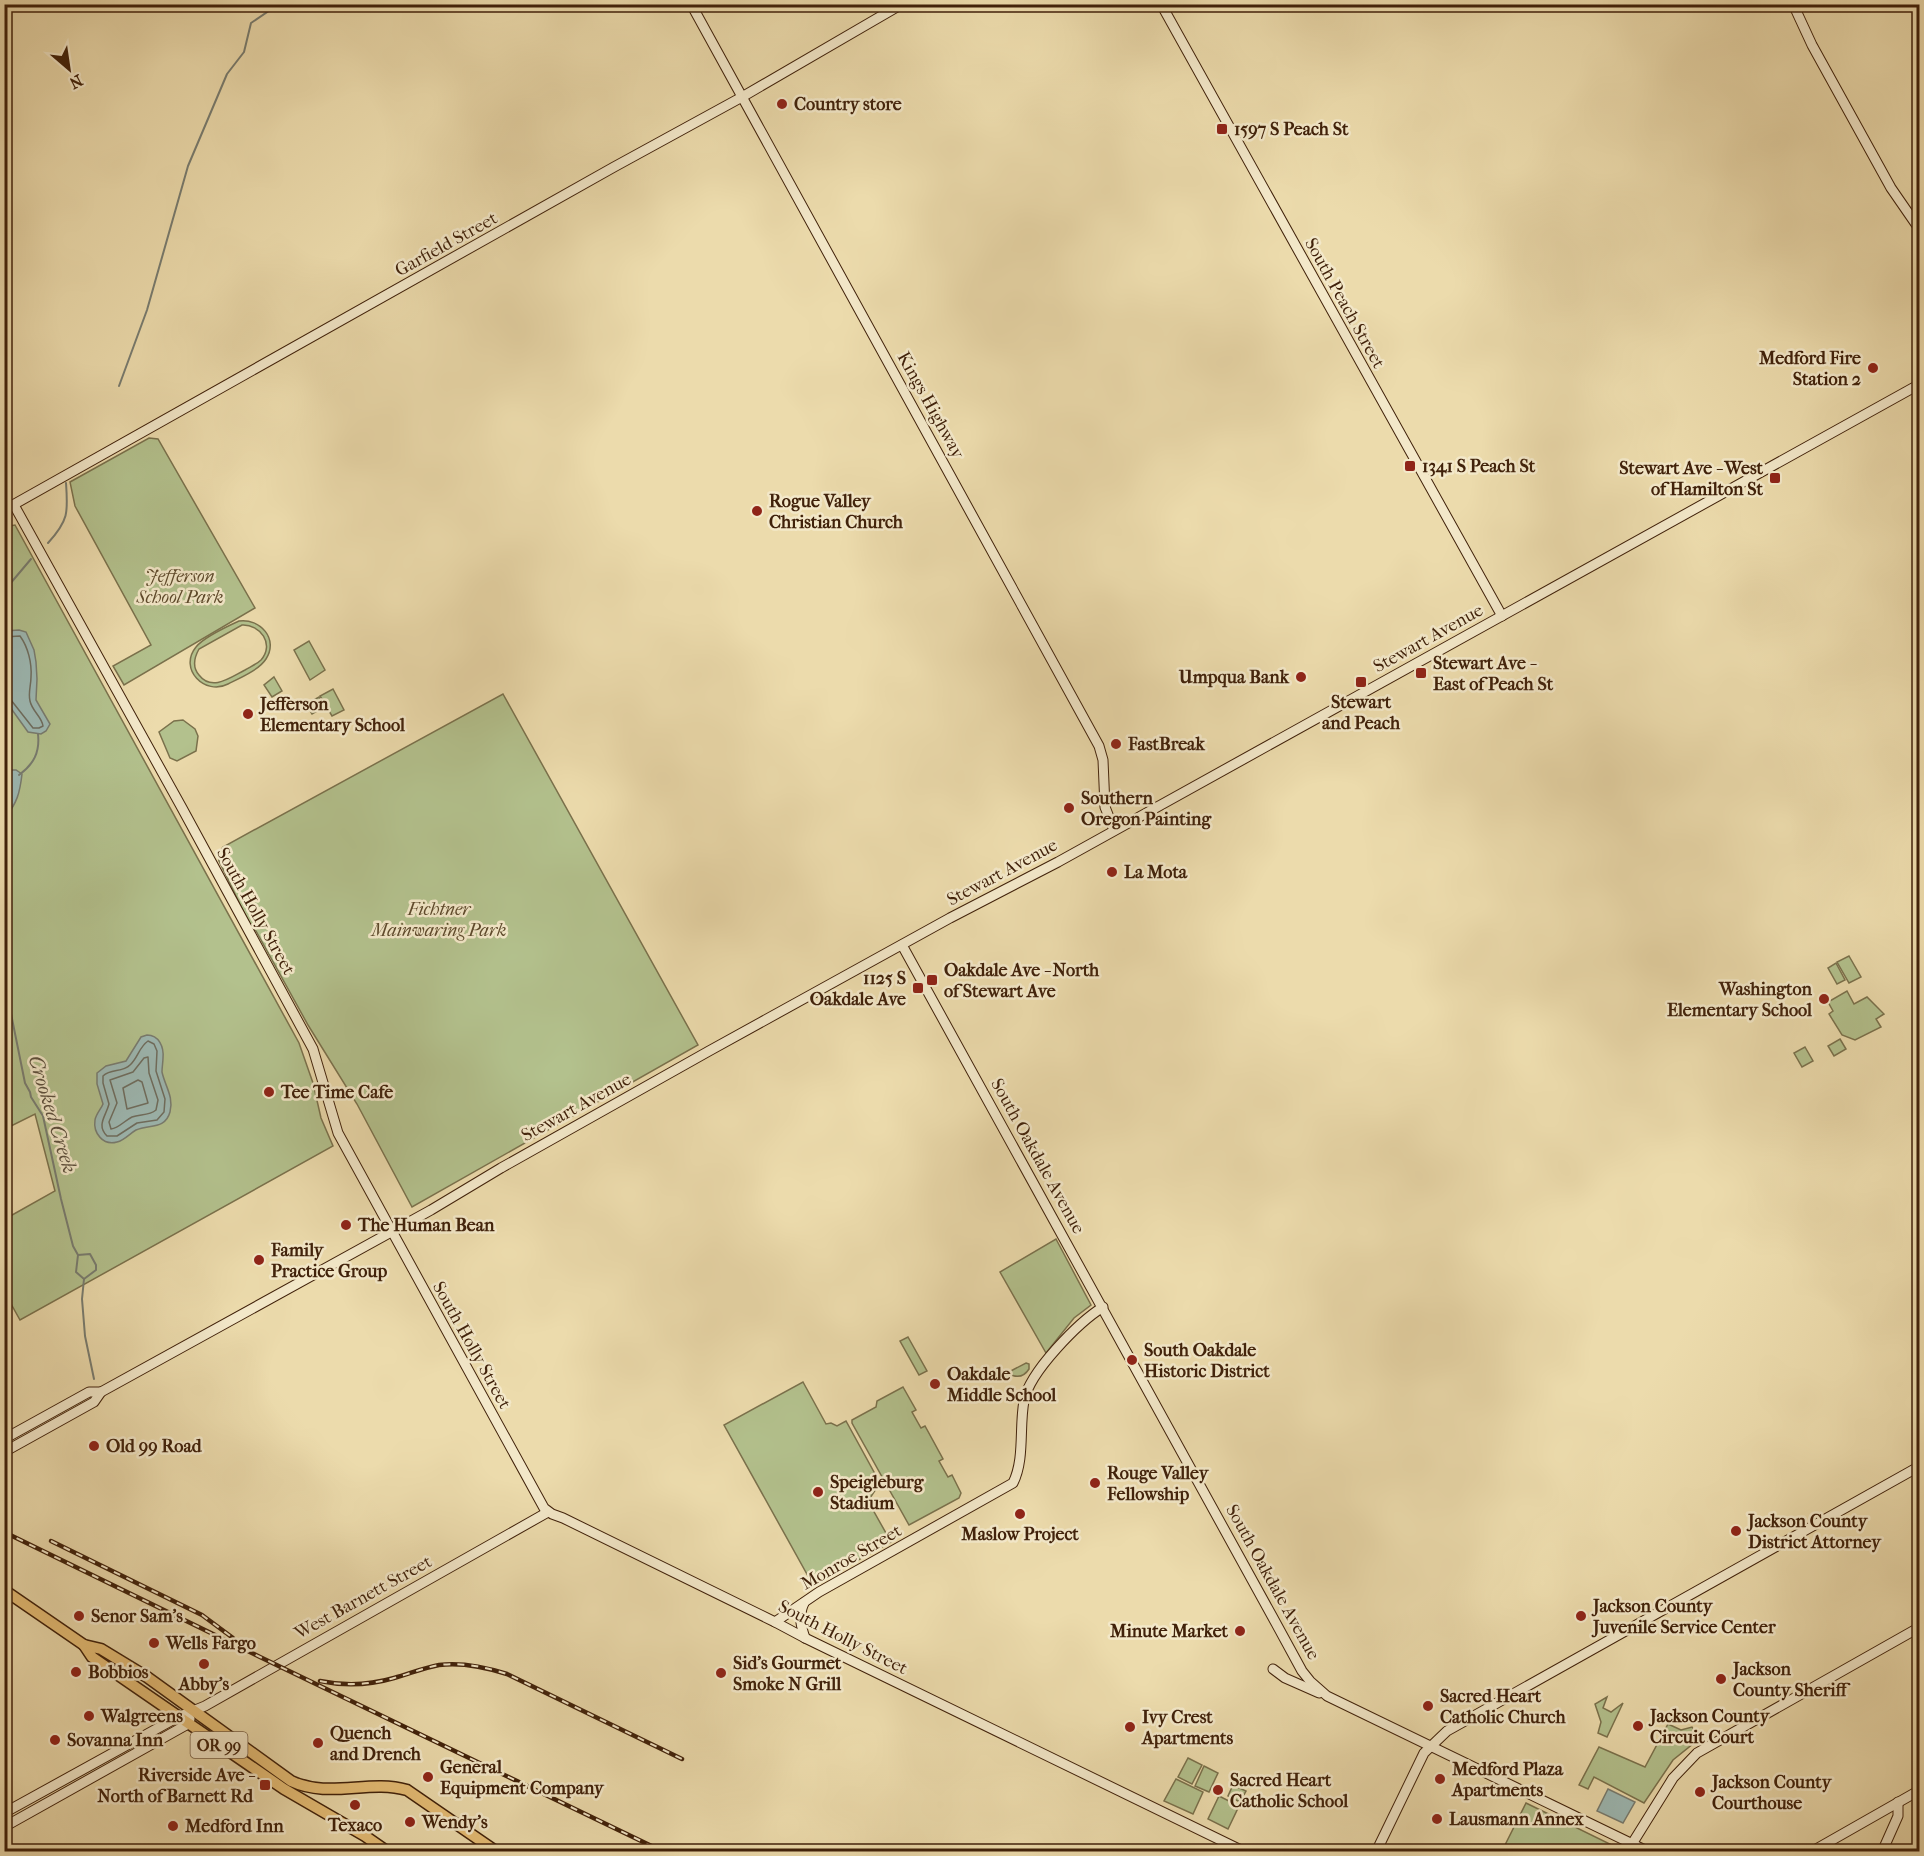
<svg xmlns="http://www.w3.org/2000/svg" width="1924" height="1856" font-family="'IM FELL French Canon',serif">
	<style>
		.green { fill: #b3c18d; stroke: #7a714c; stroke-width: 1.5; fill-rule: evenodd }
		.water { fill: #9db9b4; stroke: #787c70; stroke-width: 1.5 }
		.lines { fill: none; stroke-linecap: round; stroke-linejoin: round }
		.shore { stroke: #6e6d5f; stroke-width: 1.5 }
		.stream { stroke: #787c70; stroke-width: 2 }
		.secondary-casing { stroke: #40210a; stroke-width: 11 }
		.primary-casing { stroke: #40210a; stroke-width: 13 }
		.secondary { stroke: #f3e8c9; stroke-width: 9 }
		.primary { stroke: #e6be76; stroke-width: 10 }
		.rail-casing { stroke: #40210a; stroke-width: 4.5 }
		.rail { stroke: #f3e8c9; stroke-width: 2; stroke-dasharray: 7; stroke-linecap: butt }
		.poi-dot { fill: #8f2418; stroke: #f3e8c9; stroke-width: 2 }
		.labels { text-anchor: middle; stroke-width: 5; stroke-linejoin: round; paint-order: stroke }
		.shield { fill: #f3e8c9; stroke: #765d43; stroke-width: 1.5 }
		.shield-label { font-size: 16px; font-weight: bold; fill: #40210a }
		.poi-label { font-size: 18px; font-weight: bold; fill: #40210a; stroke: #f3e8c9; text-anchor: start }
		.street-label { font-size: 18px; fill: #40210a; stroke: #f3e8c9 }
		.park-label { font-size: 18px; font-style: italic; fill: #5d492b; stroke: #f3e8c9 }
		.water-label { font-size: 20px; font-style: italic; fill: #5c4f3d; stroke: #f3e8c9 }
	</style>
	<rect width="100%" height="100%" fill="#ecdbac"/>
	<filter id="stains"><feTurbulence type="fractalNoise" baseFrequency=".00333" numOctaves="4"/><feColorMatrix values="0 0 0 0 .2 0 0 0 0 .09 0 0 0 0 .02 0 0 0 .5 -.17"/></filter>
	<radialGradient id="worn" r=".72"><stop offset=".6" stop-color="#630" stop-opacity="0"/><stop offset="1" stop-color="#630" stop-opacity=".3"/></radialGradient>
	<g class="green">
		<path d="M 149,438 L 158,439 L 255,608 L 124,685 L 113,666 L 151,645 L 75,506 L 70,482 Z"/>
		<path d="M 15,525 L 299,1043 L 313,1083 L 321,1118 L 333,1146 L 20,1320 L 5,1293 L 5,1219 L 55,1191 L 35,1114 L 5,1129 L 4,527 Z"/>
		<path d="M 239,621 C 260,618 279,639 266,659 C 259,670 240,678 228,684 C 205,696 178,669 196,647 C 203,638 228,626 239,621 ZM 242,625 C 260,624 275,644 261,660 C 257,664 250,667 245,670 C 231,677 212,692 199,675 C 192,667 194,658 199,649 Z"/>
		<path d="M 309,641 L 325,670 L 310,680 L 294,650 Z"/>
		<path d="M 274,677 L 282,691 L 272,697 L 264,685 Z"/>
		<path d="M 333,689 L 344,710 L 332,716 L 320,696 Z"/>
		<path d="M 503,694 L 698,1045 L 412,1207 L 357,1104 L 308,1025 L 256,931 L 252,929 L 219,861 L 218,854 L 223,847 Z"/>
		<path d="M 319,697 L 324,707 L 312,714 L 306,704 Z"/>
		<path d="M 183,720 L 195,729 L 198,736 L 196,751 L 177,761 L 170,758 L 159,732 L 174,721 Z"/>
		<path d="M 1849,956 L 1861,977 L 1849,983 L 1837,962 Z"/>
		<path d="M 1836,963 L 1845,980 L 1837,984 L 1828,968 Z"/>
		<path d="M 1847,991 L 1854,1004 L 1867,997 L 1884,1014 L 1876,1019 L 1881,1027 L 1855,1040 L 1842,1035 L 1829,1014 L 1833,1011 L 1828,1002 Z"/>
		<path d="M 1840,1039 L 1846,1049 L 1834,1056 L 1828,1046 Z"/>
		<path d="M 1805,1047 L 1813,1061 L 1802,1067 L 1794,1053 Z"/>
		<path d="M 1056,1239 L 1091,1305 L 1074,1318 L 1046,1353 L 1000,1272 Z"/>
		<path d="M 908,1337 L 927,1371 L 919,1375 L 900,1341 Z"/>
		<path d="M 1026,1363 L 1029,1364 L 1029,1369 C 1024,1377 1016,1378 1007,1373 Z"/>
		<path d="M 803,1382 L 826,1424 L 831,1423 L 837,1426 L 846,1421 L 880,1483 L 868,1501 L 891,1542 L 813,1585 L 724,1425 Z"/>
		<path d="M 903,1387 L 916,1410 L 912,1412 L 921,1428 L 925,1426 L 943,1459 L 939,1461 L 948,1477 L 952,1475 L 961,1493 L 959,1498 L 909,1525 L 852,1423 L 852,1420 L 876,1407 L 877,1401 Z"/>
		<path d="M 1607,1697 L 1603,1708 L 1611,1712 L 1623,1703 L 1607,1737 L 1598,1733 L 1601,1722 L 1595,1704 Z"/>
		<path d="M 1668,1724 L 1681,1730 L 1692,1727 L 1699,1739 L 1673,1760 L 1644,1803 L 1594,1777 L 1588,1789 L 1579,1785 L 1599,1747 L 1645,1767 Z"/>
		<path d="M 1188,1758 L 1202,1765 L 1192,1784 L 1178,1777 Z"/>
		<path d="M 1204,1766 L 1218,1773 L 1209,1792 L 1195,1786 Z"/>
		<path d="M 1176,1779 L 1203,1792 L 1193,1814 L 1164,1801 Z"/>
		<path d="M 1233,1785 L 1246,1791 L 1240,1802 L 1228,1796 Z"/>
		<path d="M 1219,1796 L 1239,1806 L 1228,1829 L 1208,1819 Z"/>
		<path d="M 1526,1803 L 1616,1847 L 1614,1851 L 1502,1851 Z"/>
	</g>
	<g class="water">
		<path d="M 19,630 L 26,632 L 34,650 L 36,662 L 37,679 L 36,700 L 50,724 L 46,731 L 41,734 L 28,732 L 5,700 L 8,679 L 5,670 L 5,631 Z"/>
		<path d="M 5,770 L 16,770 L 22,774 C 20,792 17,804 5,817 Z"/>
		<path d="M 147,1035 C 159,1035 164,1047 163,1058 C 163,1062 162,1067 162,1072 C 165,1086 174,1097 170,1112 C 165,1130 149,1124 136,1130 C 129,1134 125,1140 117,1142 C 103,1146 93,1133 95,1120 C 96,1114 101,1109 103,1104 L 97,1084 L 97,1073 L 106,1066 L 126,1061 L 141,1037 Z"/>
		<path d="M 1608,1789 L 1635,1802 L 1623,1823 L 1597,1811 Z"/>
	</g>
	<g class="lines">
		<g class="shore">
			<path d="M 4,637 L 20,636 C 28,647 32,663 31,677 C 31,685 28,693 30,701 C 32,711 42,717 43,726 L 39,728 L 33,728 L 11,700 L 4,697"/>
			<path d="M 148,1041 L 154,1044 L 157,1051 L 156,1071 L 165,1099 L 164,1112 L 157,1120 L 137,1123 L 117,1136 L 107,1136 C 96,1125 106,1116 109,1104 L 103,1083 L 103,1076 C 111,1068 122,1073 130,1065 C 138,1058 139,1047 148,1041 Z"/>
			<path d="M 148,1057 L 149,1073 L 158,1100 L 156,1110 C 149,1116 140,1114 132,1117 C 124,1121 119,1128 111,1129 L 109,1122 L 117,1103 L 110,1080 L 133,1072 L 144,1058 Z"/>
			<path d="M 138,1080 L 142,1082 L 148,1103 L 127,1109 L 123,1088 Z"/>
		</g>
		<g class="stream">
			<path d="M 119,386 L 147,310 L 188,166 L 227,74 L 244,52 L 251,23 L 279,4"/>
			<path d="M 48,543 C 69,520 68,512 66,483"/>
			<path d="M 4,591 L 31,559"/>
			<path d="M 19,775 C 34,764 40,752 38,734"/>
			<path d="M 4,979 L 25,1083 L 30,1092 L 31,1097 L 43,1116 L 61,1199 L 73,1246 L 78,1255 L 76,1272 L 84,1279 L 82,1299 L 85,1336 L 94,1379"/>
			<path d="M 78,1255 L 90,1254 L 96,1265 L 96,1270 L 84,1279"/>
		</g>
		<defs>
			<g id="secondary">
				<path d="M 691,4 L 1099,746 L 1103,760 L 1105,807 L 1114,830"/>
				<path d="M 1161,4 L 1502,616"/>
				<path d="M 1793,4 L 1812,45 L 1891,188 L 1920,230"/>
				<path d="M 14,505 L 182,808 L 313,1049 L 338,1133 L 544,1508 L 552,1514 L 563,1518 L 775,1622 L 805,1638 L 1245,1852"/>
				<path d="M 4,510 L 614,167 L 742,97 L 902,4"/>
				<path d="M 902,945 L 1272,1616 L 1302,1671 L 1310,1681 L 1327,1696 L 1649,1852"/>
				<path d="M 4,1439 L 89,1392 L 101,1392"/>
				<path d="M 4,1452 L 94,1402 L 101,1392 L 431,1210 L 501,1168 L 709,1051 L 950,918 L 1058,862 L 1920,384"/>
				<path d="M 804,1603 C 798,1616 801,1626 805,1638"/>
				<path d="M 775,1622 L 819,1592 L 1013,1483 C 1025,1459 1019,1427 1024,1401 C 1029,1372 1079,1322 1103,1307"/>
				<path d="M 1273,1669 L 1285,1678 L 1319,1693"/>
				<path d="M 4,1813 L 178,1717 L 205,1706 L 548,1512"/>
				<path d="M 4,1827 L 179,1729 L 188,1724 L 190,1719"/>
				<path d="M 1376,1852 L 1424,1753 L 1447,1731 L 1920,1466"/>
				<path d="M 1627,1852 L 1673,1778 L 1697,1753 L 1920,1627"/>
				<path d="M 1811,1852 L 1920,1790"/>
				<path d="M 1882,1852 L 1898,1816 L 1898,1802"/>
			</g>
			<g id="primary">
				<path d="M 4,1590 L 84,1645 L 101,1649 L 147,1677 L 291,1781 C 329,1799 369,1779 407,1790 L 497,1852"/>
				<path d="M 84,1645 L 92,1657 L 284,1789 L 365,1836 L 388,1852"/>
			</g>
		</defs>
		<use href="#secondary" class="secondary-casing"/>
		<use href="#primary" class="primary-casing"/>
		<use href="#secondary" class="secondary"/>
		<use href="#primary" class="primary"/>
		<defs>
			<g id="rail">
				<path d="M 4,1532 L 260,1657 L 664,1852"/>
				<path d="M 51,1541 L 202,1615 L 233,1638"/>
				<path d="M 320,1681 C 344,1686 370,1685 394,1678 C 409,1674 423,1668 439,1665 C 462,1662 485,1667 507,1674 L 682,1759"/>
			</g>
		</defs>
		<use href="#rail" class="rail-casing"/>
		<use href="#rail" class="rail"/>
	</g>
	<g class="poi-dot">
		<circle cx="782" cy="104" r="6"/>
		<rect x="1216" y="123" width="12" height="12" rx="3"/>
		<circle cx="1873" cy="368" r="6"/>
		<rect x="1404" y="460" width="12" height="12" rx="3"/>
		<rect x="1769" y="472" width="12" height="12" rx="3"/>
		<circle cx="757" cy="511" r="6"/>
		<rect x="1415" y="667" width="12" height="12" rx="3"/>
		<circle cx="1301" cy="677" r="6"/>
		<rect x="1355" y="676" width="12" height="12" rx="3"/>
		<circle cx="248" cy="714" r="6"/>
		<circle cx="1116" cy="744" r="6"/>
		<circle cx="1069" cy="808" r="6"/>
		<circle cx="1112" cy="872" r="6"/>
		<rect x="926" y="974" width="12" height="12" rx="3"/>
		<rect x="912" y="982" width="12" height="12" rx="3"/>
		<circle cx="1824" cy="999" r="6"/>
		<circle cx="269" cy="1092" r="6"/>
		<circle cx="346" cy="1225" r="6"/>
		<circle cx="259" cy="1260" r="6"/>
		<circle cx="1132" cy="1360" r="6"/>
		<circle cx="935" cy="1384" r="6"/>
		<circle cx="94" cy="1446" r="6"/>
		<circle cx="1095" cy="1483" r="6"/>
		<circle cx="818" cy="1492" r="6"/>
		<circle cx="1020" cy="1514" r="6"/>
		<circle cx="1736" cy="1531" r="6"/>
		<circle cx="79" cy="1616" r="6"/>
		<circle cx="1581" cy="1616" r="6"/>
		<circle cx="1240" cy="1631" r="6"/>
		<circle cx="154" cy="1643" r="6"/>
		<circle cx="204" cy="1664" r="6"/>
		<circle cx="76" cy="1672" r="6"/>
		<circle cx="721" cy="1673" r="6"/>
		<circle cx="1721" cy="1679" r="6"/>
		<circle cx="1428" cy="1706" r="6"/>
		<circle cx="89" cy="1716" r="6"/>
		<circle cx="1638" cy="1726" r="6"/>
		<circle cx="1130" cy="1727" r="6"/>
		<circle cx="55" cy="1740" r="6"/>
		<circle cx="318" cy="1743" r="6"/>
		<circle cx="428" cy="1777" r="6"/>
		<circle cx="1440" cy="1779" r="6"/>
		<rect x="259" y="1779" width="12" height="12" rx="3"/>
		<circle cx="1218" cy="1790" r="6"/>
		<circle cx="1700" cy="1792" r="6"/>
		<circle cx="355" cy="1805" r="6"/>
		<circle cx="1437" cy="1819" r="6"/>
		<circle cx="410" cy="1822" r="6"/>
		<circle cx="173" cy="1826" r="6"/>
	</g>
	<g class="labels">
		<rect class="shield" x="190.5" y="1732" width="57" height="26" rx="4.5"/>
		<g class="shield-label">
			<text x="219" y="1751">OR 99</text>
		</g>
		<g class="poi-label">
			<text x="794" y="110">Country store</text>
			<text x="1234" y="135">1597 S Peach St</text>
			<text x="1861" y="364" text-anchor="end">Medford Fire<tspan x="1861" dy="21">Station 2</tspan></text>
			<text x="1422" y="472">1341 S Peach St</text>
			<text x="1763" y="474" text-anchor="end">Stewart Ave - West<tspan x="1763" dy="21">of Hamilton St</tspan></text>
			<text x="769" y="507">Rogue Valley<tspan x="769" dy="21">Christian Church</tspan></text>
			<text x="1433" y="669">Stewart Ave -<tspan x="1433" dy="21">East of Peach St</tspan></text>
			<text x="1289" y="683" text-anchor="end">Umpqua Bank</text>
			<text x="1361" y="708" text-anchor="middle">Stewart<tspan x="1361" dy="21">and Peach</tspan></text>
			<text x="260" y="710">Jefferson<tspan x="260" dy="21">Elementary School</tspan></text>
			<text x="1128" y="750">FastBreak</text>
			<text x="1081" y="804">Southern<tspan x="1081" dy="21">Oregon Painting</tspan></text>
			<text x="1124" y="878">La Mota</text>
			<text x="944" y="976">Oakdale Ave - North<tspan x="944" dy="21">of Stewart Ave</tspan></text>
			<text x="906" y="984" text-anchor="end">1125 S<tspan x="906" dy="21">Oakdale Ave</tspan></text>
			<text x="1812" y="995" text-anchor="end">Washington<tspan x="1812" dy="21">Elementary School</tspan></text>
			<text x="281" y="1098">Tee Time Cafe</text>
			<text x="358" y="1231">The Human Bean</text>
			<text x="271" y="1256">Family<tspan x="271" dy="21">Practice Group</tspan></text>
			<text x="1144" y="1356">South Oakdale<tspan x="1144" dy="21">Historic District</tspan></text>
			<text x="947" y="1380">Oakdale<tspan x="947" dy="21">Middle School</tspan></text>
			<text x="106" y="1452">Old 99 Road</text>
			<text x="1107" y="1479">Rouge Valley<tspan x="1107" dy="21">Fellowship</tspan></text>
			<text x="830" y="1488">Speigleburg<tspan x="830" dy="21">Stadium</tspan></text>
			<text x="1748" y="1527">Jackson County<tspan x="1748" dy="21">District Attorney</tspan></text>
			<text x="1020" y="1540" text-anchor="middle">Maslow Project</text>
			<text x="1593" y="1612">Jackson County<tspan x="1593" dy="21">Juvenile Service Center</tspan></text>
			<text x="91" y="1622">Senor Sam’s</text>
			<text x="1228" y="1637" text-anchor="end">Minute Market</text>
			<text x="166" y="1649">Wells Fargo</text>
			<text x="733" y="1669">Sid's Gourmet<tspan x="733" dy="21">Smoke N Grill</tspan></text>
			<text x="1733" y="1675">Jackson<tspan x="1733" dy="21">County Sheriff</tspan></text>
			<text x="88" y="1678">Bobbios</text>
			<text x="204" y="1690" text-anchor="middle">Abby's</text>
			<text x="1440" y="1702">Sacred Heart<tspan x="1440" dy="21">Catholic Church</tspan></text>
			<text x="101" y="1722">Walgreens</text>
			<text x="1650" y="1722">Jackson County<tspan x="1650" dy="21">Circuit Court</tspan></text>
			<text x="1142" y="1723">Ivy Crest<tspan x="1142" dy="21">Apartments</tspan></text>
			<text x="330" y="1739">Quench<tspan x="330" dy="21">and Drench</tspan></text>
			<text x="67" y="1746">Sovanna Inn</text>
			<text x="440" y="1773">General<tspan x="440" dy="21">Equipment Company</tspan></text>
			<text x="1452" y="1775">Medford Plaza<tspan x="1452" dy="21">Apartments</tspan></text>
			<text x="253" y="1781" text-anchor="end">Riverside Ave -<tspan x="253" dy="21">North of Barnett Rd</tspan></text>
			<text x="1230" y="1786">Sacred Heart<tspan x="1230" dy="21">Catholic School</tspan></text>
			<text x="1712" y="1788">Jackson County<tspan x="1712" dy="21">Courthouse</tspan></text>
			<text x="1449" y="1825">Lausmann Annex</text>
			<text x="422" y="1828">Wendy's</text>
			<text x="355" y="1831" text-anchor="middle">Texaco</text>
			<text x="185" y="1832">Medford Inn</text>
		</g>
		<g class="street-label">
			<text transform="translate(446 244) rotate(-29)" y="6">Garfield Street</text>
			<text transform="translate(1345 303) rotate(61)" y="6">South Peach Street</text>
			<text transform="translate(931 405) rotate(61)" y="6">Kings Highway</text>
			<text transform="translate(1428 638) rotate(-29)" y="6">Stewart Avenue</text>
			<text transform="translate(1002 872) rotate(-28)" y="6">Stewart Avenue</text>
			<text transform="translate(256 911) rotate(61)" y="6">South Holly Street</text>
			<text transform="translate(576 1107) rotate(-29)" y="6">Stewart Avenue</text>
			<text transform="translate(1038 1156) rotate(61)" y="6">South Oakdale Avenue</text>
			<text transform="translate(472 1345) rotate(61)" y="6">South Holly Street</text>
			<text transform="translate(851 1557) rotate(-30)" y="6">Monroe Street</text>
			<text transform="translate(1273 1582) rotate(61)" y="6">South Oakdale Avenue</text>
			<text transform="translate(363 1597) rotate(-29)" y="6">West Barnett Street</text>
			<text transform="translate(843 1637) rotate(27)" y="6">South Holly Street</text>
		</g>
		<g class="park-label">
			<text x="180" y="582">Jefferson<tspan x="180" dy="21">School Park</tspan></text>
			<text x="439" y="915">Fichtner<tspan x="439" dy="21">Mainwaring Park</tspan></text>
		</g>
		<g class="water-label">
			<text transform="translate(53 1114) rotate(73)" y="7">Crooked Creek</text>
		</g>
	</g>
	<rect width="1924" height="1856" fill="none" stroke="#ecdbac" stroke-width="24"/>
	<rect x="6" y="6" width="1912" height="1844" fill="none" stroke="#40210a" stroke-width="3"/>
	<rect x="12" y="12" width="1900" height="1832" fill="none" stroke="#40210a" stroke-width="1.5"/>
	<g transform="translate(69 69) rotate(151)" stroke="#f3e8c9" stroke-width="4.5" paint-order="stroke">
	<path d="M0-4.5L10 22L0 15L-10 22Z" fill="#40210a"/>
	<text y="-9" font-size="16" font-weight="bold" text-anchor="middle" fill="#40210a">N</text>
	</g>
	<rect width="100%" height="100%" filter="url(#stains)"/>
	<rect width="100%" height="100%" fill="url(#worn)"/>
</svg>
